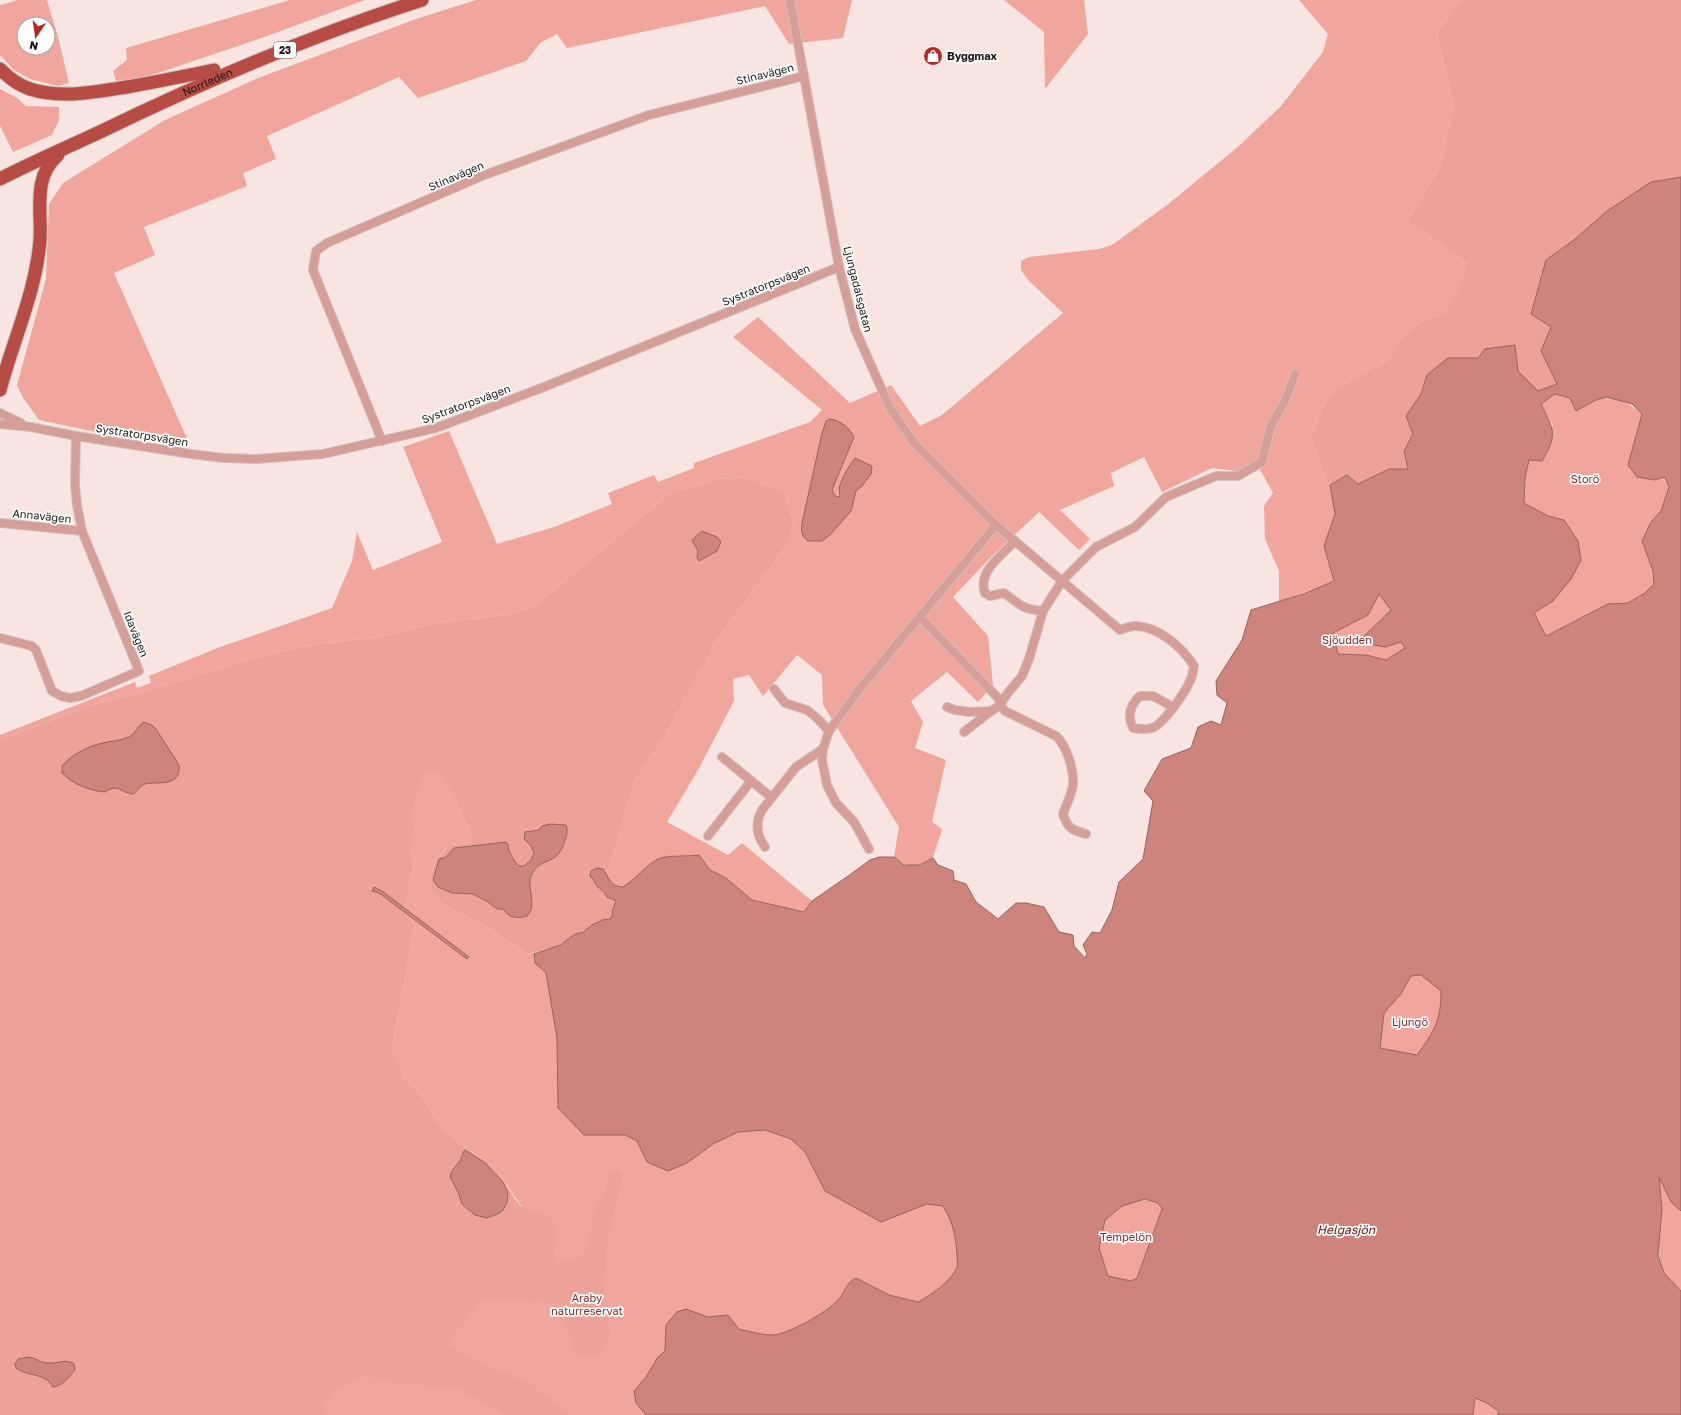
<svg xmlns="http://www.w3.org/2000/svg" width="1681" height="1415" font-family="'Golos Text',sans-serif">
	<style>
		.green { fill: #eca299 }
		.forest { fill: #f0a69d; fill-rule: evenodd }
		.water { fill: #cd847c; stroke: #98635d; fill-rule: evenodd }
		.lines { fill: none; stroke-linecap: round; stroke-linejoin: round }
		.minor-casing { stroke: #d1bfbc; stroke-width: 10 }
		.trunk-casing { stroke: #d1bfbc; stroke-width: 15 }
		.minor { stroke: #d59e97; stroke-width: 8 }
		.trunk { stroke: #b64c44; stroke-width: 13 }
		.labels { text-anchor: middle; stroke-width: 3.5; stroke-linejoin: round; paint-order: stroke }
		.shield { fill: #fff; stroke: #615d5c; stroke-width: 1 }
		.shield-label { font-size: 10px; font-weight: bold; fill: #1d1716 }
		.poi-label { font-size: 11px; font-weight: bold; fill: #1d1716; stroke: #fff; text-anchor: start }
		.street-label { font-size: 11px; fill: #1d1716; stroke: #fff }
		.park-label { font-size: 11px; fill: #832c28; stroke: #fff }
		.water-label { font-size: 12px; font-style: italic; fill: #681110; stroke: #fff }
	</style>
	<rect width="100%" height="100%" fill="#f8e4e1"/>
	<g class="green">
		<path d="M 1460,0 L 1681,0 L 1681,177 L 1651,182 L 1546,260 L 1551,327 L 1541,351 L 1557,384 L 1538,392 L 1518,371 L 1478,358 L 1448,359 L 1427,375 L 1421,394 L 1406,416 L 1413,434 L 1404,451 L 1408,469 L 1389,469 L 1358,484 L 1347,475 L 1330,485 L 1324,476 L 1311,438 L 1324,404 L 1337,387 L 1389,360 L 1401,338 L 1419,323 L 1446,312 L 1467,263 L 1429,236 L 1407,222 L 1440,166 L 1453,106 L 1437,33 Z"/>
		<path d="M 747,477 L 784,493 L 794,523 L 788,543 L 714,644 L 708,660 L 694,681 L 668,732 L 634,782 L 610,868 L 605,871 L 603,869 L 597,868 L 590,873 L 591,879 L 604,892 L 607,897 L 616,901 L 613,909 L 612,916 L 610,919 L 602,920 L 592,925 L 586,930 L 575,934 L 557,946 L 528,954 L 490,929 L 441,903 L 431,889 L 430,877 L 436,860 L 450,845 L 471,843 L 473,839 L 457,803 L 441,774 L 412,848 L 414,862 L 405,909 L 415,926 L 392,1047 L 399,1067 L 403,1078 L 418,1090 L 441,1127 L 467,1149 L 488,1162 L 499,1173 L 515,1199 L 522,1207 L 597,1117 L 753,1415 L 0,1415 L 0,740 L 89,706 L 156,688 L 250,659 L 317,644 L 380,637 L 435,623 L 507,615 L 535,606 L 670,493 L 719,479 Z"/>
	</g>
	<g class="forest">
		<path d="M 18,0 L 47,0 L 58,37 L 69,83 L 58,86 L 30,79 L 14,70 L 0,55 L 0,5 ZM 24,24 L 48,24 L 48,48 L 24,48 Z"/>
		<path d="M 290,0 L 365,0 L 253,41 L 146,77 L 116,81 L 113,71 L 127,60 L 126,48 Z"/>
		<path d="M 476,0 L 852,0 L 843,38 L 789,44 L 765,6 L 567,48 L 557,34 L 540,43 L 526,61 L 418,98 L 399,77 L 267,136 L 276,159 L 243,173 L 247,186 L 144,227 L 155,255 L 114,273 L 188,441 L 183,445 L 125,438 L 39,420 L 23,398 L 17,385 L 46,279 L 49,204 L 63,183 L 165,120 L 258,78 L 416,19 Z"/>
		<path d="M 1004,0 L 1084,0 L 1088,34 L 1045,89 L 1044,32 Z"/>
		<path d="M 1299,0 L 1460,0 L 1437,33 L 1453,106 L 1440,166 L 1407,222 L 1429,236 L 1467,263 L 1463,283 L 1446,312 L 1419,323 L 1401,338 L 1389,360 L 1337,387 L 1324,404 L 1311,438 L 1324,476 L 1330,485 L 1335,514 L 1324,546 L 1334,581 L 1279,602 L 1279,571 L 1265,539 L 1264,506 L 1273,493 L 1257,464 L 1236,471 L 1212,468 L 1162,492 L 1144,457 L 1111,473 L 1114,486 L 1060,510 L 1090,539 L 1079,550 L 1039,512 L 994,554 L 953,597 L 988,636 L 993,685 L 978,702 L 947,672 L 911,701 L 923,722 L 915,748 L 946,760 L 932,822 L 942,829 L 933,858 C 917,866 909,870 894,857 L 899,827 L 823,705 L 822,675 L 797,655 L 763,696 L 749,675 L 733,679 L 734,701 L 698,770 L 667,822 L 728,855 L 742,843 L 812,901 L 804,912 L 752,900 L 726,878 L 710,870 L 699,855 C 691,856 684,855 677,855 C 654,857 641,875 623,887 C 613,887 607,880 605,871 L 610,868 L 634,782 L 668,732 L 694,681 L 708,660 L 714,644 L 788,543 L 794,523 L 784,493 L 747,477 L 719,479 L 670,493 L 535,606 L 507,615 L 435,623 L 380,637 L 317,644 L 250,659 L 156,688 L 89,706 L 0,740 L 0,735 L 135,682 L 137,688 L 151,683 L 149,676 L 220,647 L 332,608 L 352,561 L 357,532 L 373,570 L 442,542 L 403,447 L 449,431 L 497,544 L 554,527 L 612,504 L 608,493 L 654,475 L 658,482 L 694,468 L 694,463 L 810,422 L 822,410 L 733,337 L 758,317 L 850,403 L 891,385 L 920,426 L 942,415 L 1063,313 L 1028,280 L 1021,270 L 1021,261 L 1029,257 L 1099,249 L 1112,245 L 1167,205 L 1239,146 L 1281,106 L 1323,52 L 1328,34 Z"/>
		<path d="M 0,89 L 17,98 L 26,106 L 59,107 L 59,120 L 52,135 L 13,152 L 0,126 Z"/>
		<path d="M 1555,394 L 1570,398 L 1576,411 C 1582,407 1589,402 1595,400 C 1612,393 1630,403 1642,414 L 1628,465 L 1665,476 L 1669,487 L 1661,511 L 1651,522 L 1642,541 L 1653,571 L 1654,584 L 1645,593 L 1628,603 L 1608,604 L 1545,636 L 1534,613 L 1553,601 L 1564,520 L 1548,516 L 1524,503 L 1525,478 L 1529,460 L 1553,426 L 1541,404 Z"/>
		<path d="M 1379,594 L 1391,610 L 1359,642 L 1385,647 L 1401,642 L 1405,648 L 1386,660 L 1366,655 L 1338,654 L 1333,633 L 1368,615 Z"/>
		<path d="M 429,771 L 441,773 L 457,803 L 473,839 L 471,843 L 450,845 L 443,852 L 436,860 L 430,877 L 431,889 L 441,903 L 490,929 L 528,954 L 553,947 L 535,953 L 535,963 L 546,973 L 557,1038 L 557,1058 L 584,1135 L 625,1135 L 637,1141 L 647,1162 L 687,1163 L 713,1144 L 738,1132 L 765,1130 L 791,1139 L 805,1152 L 825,1191 L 881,1222 L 927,1204 L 943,1206 C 953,1223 956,1236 957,1256 C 957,1260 958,1265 957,1268 C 949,1283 932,1294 917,1302 L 889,1295 L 855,1278 C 845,1283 844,1294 837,1301 C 826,1312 787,1335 772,1335 C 761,1335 749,1331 739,1329 L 728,1315 L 708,1317 L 686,1309 L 664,1338 L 665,1351 L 658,1357 L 646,1377 L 634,1391 L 636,1403 L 647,1415 L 571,1415 L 530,1384 L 479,1362 L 447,1344 L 483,1297 L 550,1303 L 571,1335 L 571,1350 L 577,1355 L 602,1354 L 611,1330 L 604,1309 L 606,1249 L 620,1185 L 621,1174 L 616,1170 L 610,1173 L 605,1193 L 597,1201 L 586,1251 L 571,1261 L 557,1263 L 553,1253 L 556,1239 L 557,1227 L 551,1219 L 542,1214 L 525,1210 L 516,1199 L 499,1173 L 488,1162 L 467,1149 L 441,1127 L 418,1090 L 403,1078 L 400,1072 L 392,1047 L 415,926 L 405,909 L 414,862 L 412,848 L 413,806 L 420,782 Z"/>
		<path d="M 1421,975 L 1441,991 C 1441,1023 1434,1030 1417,1055 L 1380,1048 L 1384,1013 L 1401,994 L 1411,976 Z"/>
		<path d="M 1659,1176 L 1671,1202 L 1681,1211 L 1681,1291 C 1649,1267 1661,1243 1662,1210 C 1662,1199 1660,1187 1659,1176 Z"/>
		<path d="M 1145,1199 L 1158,1203 L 1162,1209 L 1137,1278 L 1131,1281 L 1108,1276 L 1099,1248 L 1105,1220 L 1122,1206 Z"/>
		<path d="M 362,1377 L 378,1377 L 403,1385 L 455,1386 L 505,1415 L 326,1415 L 323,1403 L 335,1390 Z"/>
		<path d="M 1475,1397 L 1487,1403 L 1498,1412 L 1498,1415 L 1473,1415 Z"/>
	</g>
	<g class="water">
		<path d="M 1681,177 L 1681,1211 L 1671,1202 L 1659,1177 L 1662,1209 L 1658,1255 L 1664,1273 L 1681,1291 L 1681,1415 L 1498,1415 L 1498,1411 L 1487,1403 L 1475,1398 L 1473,1415 L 646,1415 L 636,1403 L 634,1391 L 646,1377 L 658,1357 L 665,1351 L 666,1325 L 677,1312 L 686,1309 L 708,1317 L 728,1315 L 739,1329 C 749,1331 761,1335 772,1335 C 787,1335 827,1312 837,1301 C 845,1293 845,1283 856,1278 L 889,1295 L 918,1302 C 932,1294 949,1283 957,1268 C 958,1264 957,1259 957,1256 C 956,1237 953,1222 943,1206 L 927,1204 L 881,1222 L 825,1191 L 805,1152 L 791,1139 L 765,1130 L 738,1132 L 713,1144 L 687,1163 L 668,1171 L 647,1162 L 637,1141 L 625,1135 L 584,1135 L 558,1108 L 557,1038 L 546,973 L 535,963 L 534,954 L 560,945 L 575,934 L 583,932 L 592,925 L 602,920 L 610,919 L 612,916 L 613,909 L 616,901 L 607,897 L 604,892 L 597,886 L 590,876 L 591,871 L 597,868 L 603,869 C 609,877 610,887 623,887 C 633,881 649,863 658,859 C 672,854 685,857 699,855 L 710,870 L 726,878 L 752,900 L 804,912 L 812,901 L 851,874 L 870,860 L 879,857 L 894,857 L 904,865 L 919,865 L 933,858 L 938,865 L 953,871 L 954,880 L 966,884 L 976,902 L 998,919 L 1016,903 L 1026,903 L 1044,907 L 1059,932 L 1073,935 L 1074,946 L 1085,958 L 1087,954 L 1083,945 L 1092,932 L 1100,933 L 1112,910 L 1119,882 L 1143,859 L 1153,801 L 1144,791 L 1162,759 L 1191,748 L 1198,727 L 1211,721 L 1221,725 L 1227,703 L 1217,695 L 1216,681 L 1242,640 L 1251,610 L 1303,594 L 1334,581 L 1324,546 L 1335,514 L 1330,485 L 1347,475 L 1358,484 L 1389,469 L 1408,469 L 1404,451 L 1413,434 L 1406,416 L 1421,394 L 1427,375 L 1448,358 L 1478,358 L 1485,349 L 1515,345 L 1518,371 L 1538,391 L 1557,384 L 1541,351 L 1551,327 L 1531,314 L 1546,260 L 1575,239 L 1607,211 L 1651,182 ZM 1555,394 L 1570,398 L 1576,411 L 1596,400 L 1607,397 L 1632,404 L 1642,414 L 1628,465 L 1637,477 L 1654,480 L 1665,477 L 1669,487 L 1661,511 L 1651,522 L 1642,541 L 1653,571 L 1654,584 L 1645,593 L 1628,603 L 1608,604 L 1546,636 L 1534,613 L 1553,601 L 1571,579 L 1581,560 L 1578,541 L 1564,520 L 1548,516 L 1524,503 L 1525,478 L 1529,460 L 1542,461 C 1558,434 1554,430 1541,404 ZM 1379,594 L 1391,610 L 1358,642 L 1385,647 L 1401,642 L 1405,648 L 1386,660 L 1366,655 L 1338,654 L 1333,633 L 1368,615 ZM 1421,975 L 1441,991 C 1441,1022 1434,1031 1417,1055 L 1380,1048 L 1384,1013 L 1401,994 L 1411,976 ZM 1145,1199 L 1158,1203 L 1162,1209 L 1137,1278 L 1131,1281 L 1108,1276 L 1099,1248 L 1105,1220 L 1122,1206 Z"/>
		<path d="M 830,419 C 840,420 850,428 854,437 L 832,490 L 835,496 L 840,497 L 839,487 L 846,471 L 855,458 L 872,466 L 871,474 L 862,486 L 856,491 L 851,511 L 831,534 L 822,541 L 808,541 C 801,535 801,532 802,523 L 822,433 L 826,421 Z"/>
		<path d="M 702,531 L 717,537 L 721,542 L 717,551 L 699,561 L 697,557 L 698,551 L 692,540 Z"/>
		<path d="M 144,722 L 152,725 L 156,729 L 179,765 C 181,788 158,781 145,784 C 142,785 136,792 133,794 C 121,793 118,783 105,792 C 90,791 73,784 62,773 L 62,766 C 70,756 86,747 99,744 C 109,741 120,741 129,737 C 136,733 138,725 144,722 Z"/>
		<path d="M 550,824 L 566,825 C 568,830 567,835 565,840 C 558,866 544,856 533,872 C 524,885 539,905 527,916 C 517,919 509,918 503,909 L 497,909 L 488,902 L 473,894 L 452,893 L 438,887 L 433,880 L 439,859 L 446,857 L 454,848 L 506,842 L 508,845 C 509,853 513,860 519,866 L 524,866 L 531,860 L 534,853 L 531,846 L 524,839 L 525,832 L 539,830 L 542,826 Z"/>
		<path d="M 374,887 L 382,891 L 469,957 L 467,959 L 379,893 L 372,891 Z"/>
		<path d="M 465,1150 L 484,1162 L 503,1182 L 508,1193 L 507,1203 L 503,1210 L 498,1214 L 486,1218 L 475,1215 L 462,1204 L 458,1192 L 450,1177 C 452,1166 461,1165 463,1152 Z"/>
		<path d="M 29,1357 C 36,1358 41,1363 48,1363 C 58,1364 66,1358 74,1364 L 75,1370 C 70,1376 63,1386 53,1387 C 44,1372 28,1377 16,1368 L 15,1364 L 18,1359 Z"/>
	</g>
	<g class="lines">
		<defs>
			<g id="minor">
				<path d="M 790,0 L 839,267 L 855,329 L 890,408 L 914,443 L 996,525 L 1120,630 C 1125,628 1131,626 1136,626 C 1159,627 1182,647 1194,666 C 1193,670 1193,675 1191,679 C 1186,691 1164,724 1152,728 C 1145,730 1139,729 1133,728 C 1127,716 1130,705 1140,696 L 1153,696 L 1173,707"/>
				<path d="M 0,413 L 21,423"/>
				<path d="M 0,424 L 31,427 L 76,436 L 191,454 L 224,458 L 256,459 L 323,454 L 436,428 L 544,387 L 839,267"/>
				<path d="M 382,441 L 313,270 L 316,251 L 327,243 L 482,176 L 649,115 L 804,76"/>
				<path d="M 0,523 L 82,531"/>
				<path d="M 1015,541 C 1002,555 977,572 985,593 L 990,596 L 1004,593 C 1021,605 1021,609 1043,611"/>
				<path d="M 920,617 L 999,699 L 1000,705 L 1005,711 L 1056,736 C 1067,746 1074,770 1073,785 C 1072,794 1066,805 1063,814 C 1068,829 1072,830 1086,834"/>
				<path d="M 0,638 L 32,646 L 36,650 L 52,691 L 61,696 L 70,698 L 81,696 L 139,671 L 82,531 L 77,505 L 75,485 L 76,436"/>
				<path d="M 774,689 L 785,703 L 807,710 L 818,719 L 829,731"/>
				<path d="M 947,707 L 955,710 L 970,712 L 991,711 L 1000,705 L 1007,694 L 1022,676 L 1029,659 L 1043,611 L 1062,581 L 1096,547 L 1135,527 L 1166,497 L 1216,476 L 1238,476 L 1262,462 L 1271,426 L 1286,399 L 1295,374"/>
				<path d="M 964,732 L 991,711"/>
				<path d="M 722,757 L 771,797"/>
				<path d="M 708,836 L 751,781"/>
				<path d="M 765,847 C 756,835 755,823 762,810 L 796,767 L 823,749"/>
				<path d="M 869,849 L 854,822 L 836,803 L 827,785 L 822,760 L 823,749 L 829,731 L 858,691 L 996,525"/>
			</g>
			<g id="trunk">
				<path d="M 0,69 C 9,78 18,85 30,89 C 61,99 95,92 127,87 C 156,82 185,76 214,70"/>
				<path id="s1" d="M 0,179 C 33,162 68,147 102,131 C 205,81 312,35 422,0"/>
				<path d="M 0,390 C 13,340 36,292 40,240 C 42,211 32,177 58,155"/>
			</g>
		</defs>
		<use href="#minor" class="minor-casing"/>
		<use href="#trunk" class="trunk-casing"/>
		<use href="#minor" class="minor"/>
		<use href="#trunk" class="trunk"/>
	</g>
	<defs>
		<symbol id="shop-disc" viewBox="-11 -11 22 22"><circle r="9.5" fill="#b62726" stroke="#fff"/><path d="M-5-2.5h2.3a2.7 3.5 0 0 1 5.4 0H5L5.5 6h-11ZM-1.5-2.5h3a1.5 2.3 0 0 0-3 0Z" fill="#fff"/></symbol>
	</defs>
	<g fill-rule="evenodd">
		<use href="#shop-disc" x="922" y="45" width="22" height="22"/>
	</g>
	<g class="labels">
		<rect class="shield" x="274" y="42" width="22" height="16" rx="3"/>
		<g class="shield-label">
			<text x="285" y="54">23</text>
		</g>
		<g class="poi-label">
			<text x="947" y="60">Byggmax</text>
		</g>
		<g class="street-label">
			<text transform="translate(765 74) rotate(-14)" y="4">Stinavägen</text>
			<text dy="4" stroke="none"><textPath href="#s1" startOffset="229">Norrleden</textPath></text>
			<text transform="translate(456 176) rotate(-23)" y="4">Stinavägen</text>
			<text transform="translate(766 285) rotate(-22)" y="4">Systratorpsvägen</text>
			<text transform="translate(858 289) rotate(76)" y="4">Ljungadalsgatan</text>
			<text transform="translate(466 404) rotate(-20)" y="4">Systratorpsvägen</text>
			<text transform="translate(142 435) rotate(9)" y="4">Systratorpsvägen</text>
			<text transform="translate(42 516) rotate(6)" y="4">Annavägen</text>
			<text transform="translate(136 634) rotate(68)" y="4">Idavägen</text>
		</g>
		<g class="park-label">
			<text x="1585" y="483">Storö</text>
			<text x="1347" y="644">Sjöudden</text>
			<text x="1410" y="1026">Ljungö</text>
			<text x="1126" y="1241">Tempelön</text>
			<text x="587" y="1302">Araby<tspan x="587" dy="13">naturreservat</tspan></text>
		</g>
		<g class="water-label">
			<text x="1346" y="1234">Helgasjön</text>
		</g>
	</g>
	<g transform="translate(36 36) rotate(193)"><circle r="19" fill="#ffffff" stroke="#a5a2a2"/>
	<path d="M0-3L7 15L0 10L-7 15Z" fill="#b62726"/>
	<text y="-6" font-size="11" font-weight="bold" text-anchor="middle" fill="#1d1716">N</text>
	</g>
</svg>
